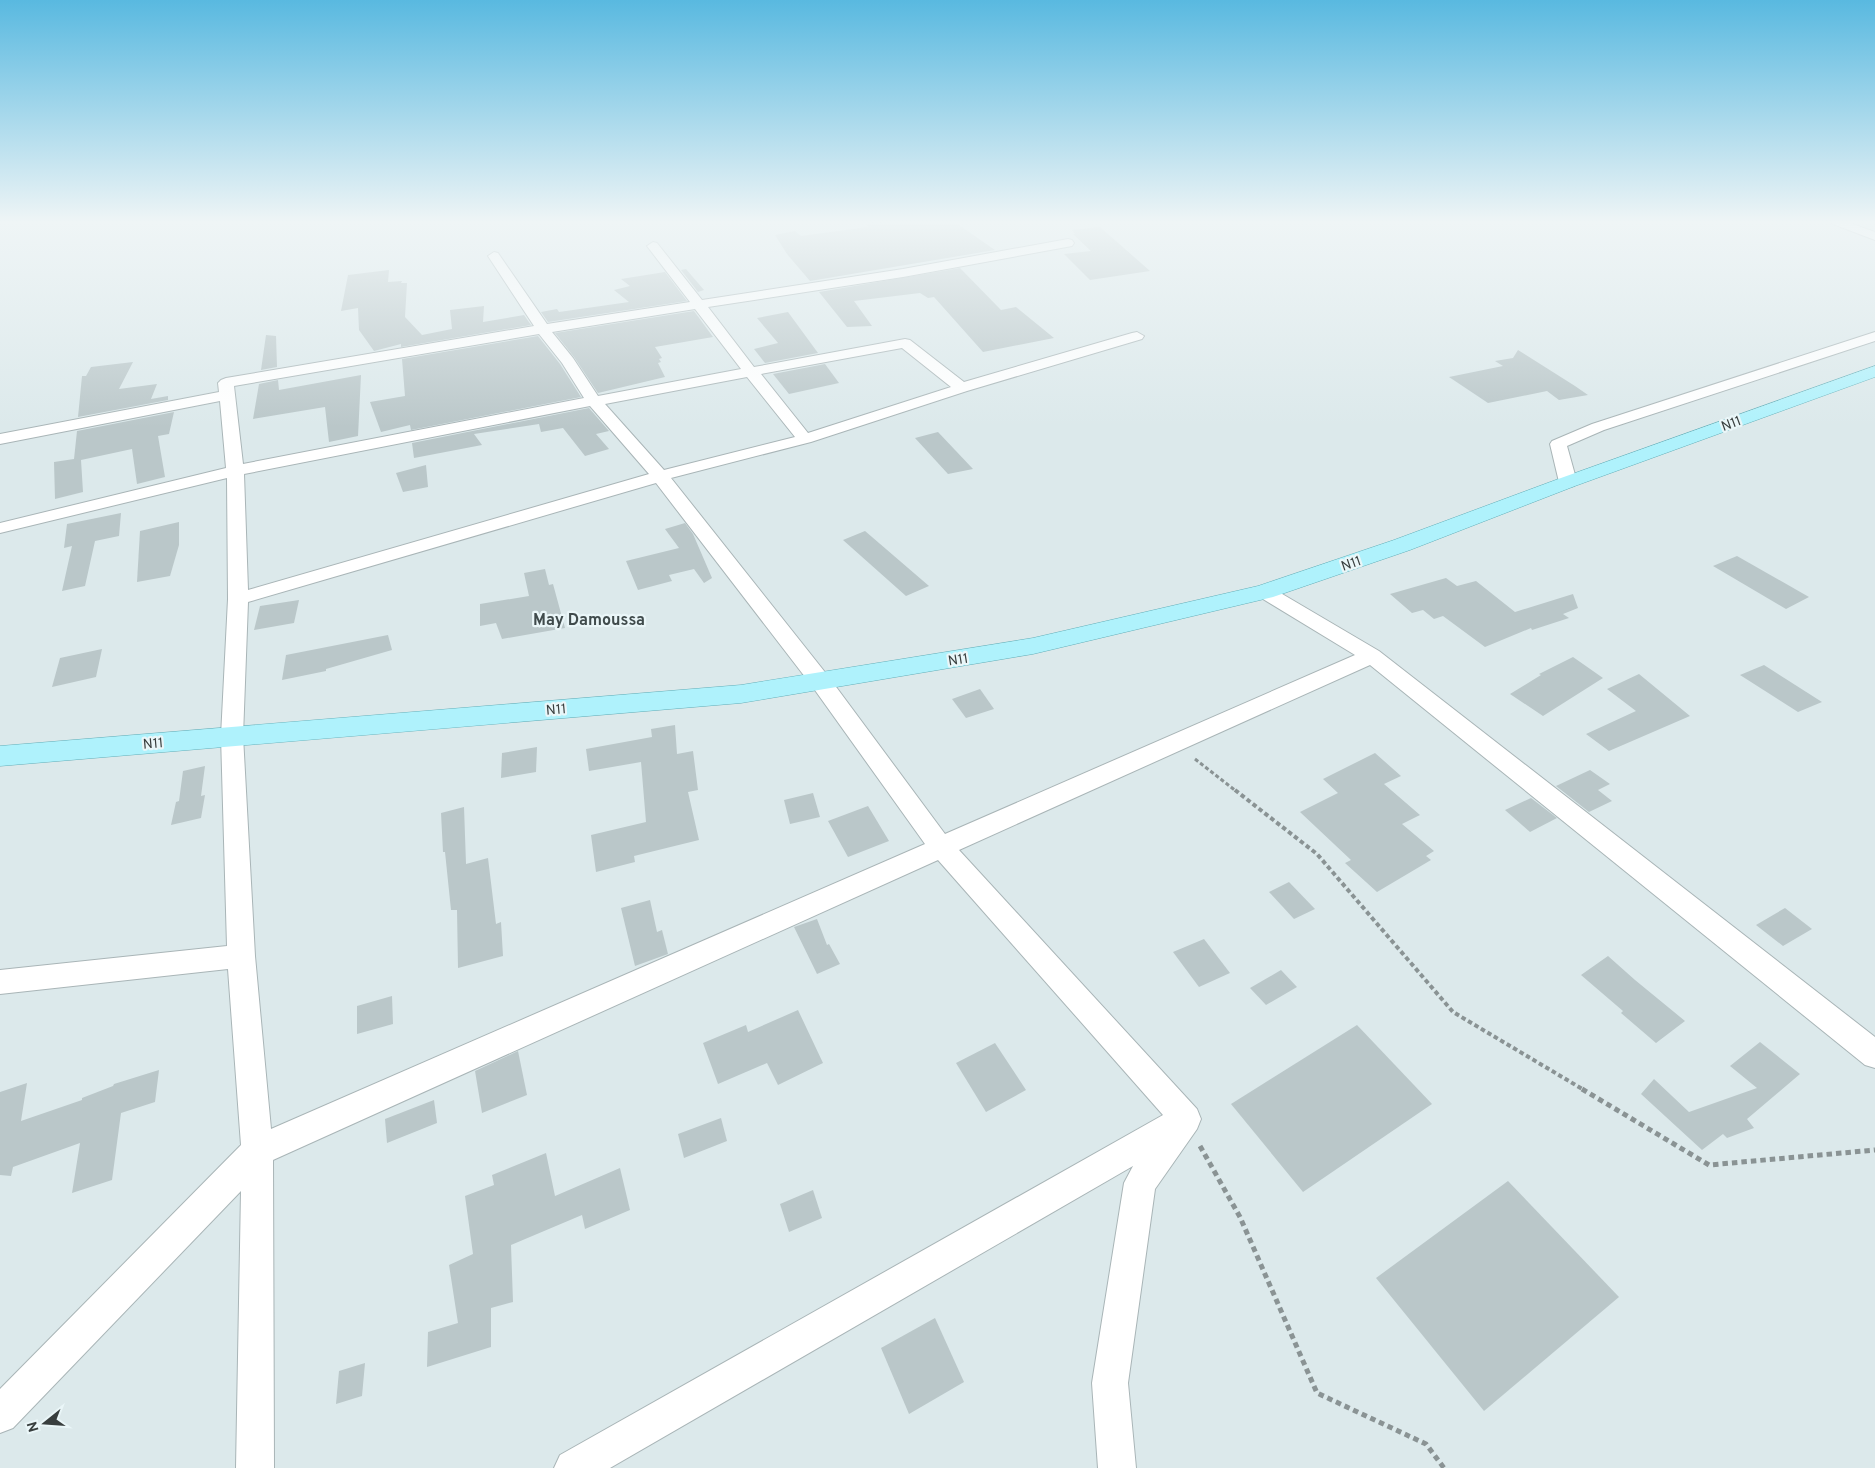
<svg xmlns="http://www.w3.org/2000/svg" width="1875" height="1468" font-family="Overpass,sans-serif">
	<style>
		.building { fill: #bac7c9 }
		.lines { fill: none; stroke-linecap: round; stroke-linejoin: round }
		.minor-casing { stroke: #a9b5b7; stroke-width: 2 }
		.primary-casing { stroke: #63aeb8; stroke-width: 1 }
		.path-far2 { stroke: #8a9394; stroke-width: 3; stroke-dasharray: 4 2.5; stroke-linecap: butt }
		.path-far1 { stroke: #8a9394; stroke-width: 4; stroke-dasharray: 4.5 3; stroke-linecap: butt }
		.path { stroke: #8a9394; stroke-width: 5; stroke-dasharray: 5.5 4; stroke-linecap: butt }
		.minor { fill: #fff; fill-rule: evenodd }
		.primary { fill: #aff2fc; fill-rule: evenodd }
		.labels { text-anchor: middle; stroke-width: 4.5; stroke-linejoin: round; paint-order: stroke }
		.street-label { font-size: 14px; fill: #383e3e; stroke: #eaf6f8 }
		.quarter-label { font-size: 16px; font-weight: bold; fill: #404b4c; stroke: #eaf6f8 }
	</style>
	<rect width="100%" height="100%" fill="#dce9eb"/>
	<g class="building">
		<path d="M 864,222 L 956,223 L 995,250 L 810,281 L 787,254 L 775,235 L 795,231 L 801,236 L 868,227 Z"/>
		<path d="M 1100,227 L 1150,271 L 1090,280 L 1064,254 L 1091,251 L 1073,234 L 1075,234 L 1072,230 Z"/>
		<path d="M 960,268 L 1001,310 L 1016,307 L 1054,338 L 983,352 L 934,297 L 928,298 L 920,293 L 854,301 L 872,326 L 847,327 L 819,292 Z"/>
		<path d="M 686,269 L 704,290 L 698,292 L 681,270 Z"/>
		<path d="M 389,270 L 388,282 L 402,281 L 401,283 L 407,283 L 405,317 L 422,335 L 452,329 L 450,310 L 484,306 L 483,322 L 524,315 L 531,325 L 401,347 L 401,344 L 374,351 L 359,330 L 358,308 L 341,311 L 348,275 Z"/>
		<path d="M 665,272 L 687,301 L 548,322 L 541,312 L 557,309 L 559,312 L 629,302 L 614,290 L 630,286 L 621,279 Z"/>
		<path d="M 694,311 L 713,337 L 655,347 L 662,358 L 659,359 L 661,362 L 658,363 L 665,377 L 598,393 L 574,357 L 555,333 Z"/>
		<path d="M 788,312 L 818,353 L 765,363 L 754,349 L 778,343 L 757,318 Z"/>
		<path d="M 266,335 L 276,336 L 277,367 L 261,370 Z"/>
		<path d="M 538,336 L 560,364 L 581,397 L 411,430 L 410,425 L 381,432 L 370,402 L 405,396 L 402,359 Z"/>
		<path d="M 1518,350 L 1575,386 L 1588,395 L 1559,400 L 1547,391 L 1488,403 L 1449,377 L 1503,366 L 1495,361 L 1513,358 Z"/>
		<path d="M 133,362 L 119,389 L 157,384 L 151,399 L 168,396 L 168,400 L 78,417 L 82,376 L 86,376 L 91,367 Z"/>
		<path d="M 825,364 L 839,383 L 789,394 L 773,374 Z"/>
		<path d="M 361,375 L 358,436 L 329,442 L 325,407 L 253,419 L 259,384 L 278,380 L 279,390 Z"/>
		<path d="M 589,408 L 609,431 L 596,434 L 609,449 L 585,456 L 563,428 L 541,432 L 539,424 L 474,434 L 482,445 L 414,458 L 412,443 Z"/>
		<path d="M 174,412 L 169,434 L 158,436 L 165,477 L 137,484 L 132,449 L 81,460 L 83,492 L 55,499 L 54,462 L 74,459 L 77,431 Z"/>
		<path d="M 938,432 L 973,469 L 948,474 L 915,438 Z"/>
		<path d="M 426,465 L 428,487 L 403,492 L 396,473 Z"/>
		<path d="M 121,513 L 119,536 L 95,541 L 85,586 L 62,591 L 72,546 L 64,548 L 67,524 Z"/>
		<path d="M 179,522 L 179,545 L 170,576 L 137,582 L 140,531 Z"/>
		<path d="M 685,523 L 693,534 L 712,578 L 704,583 L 694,569 L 669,575 L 672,581 L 638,590 L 626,561 L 679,548 L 665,529 Z"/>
		<path d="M 865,531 L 929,586 L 906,596 L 843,540 Z"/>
		<path d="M 1737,556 L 1809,597 L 1786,609 L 1713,566 Z"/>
		<path d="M 545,569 L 549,585 L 553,584 L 565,628 L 502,639 L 496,623 L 480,626 L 480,604 L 529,596 L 524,573 Z"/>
		<path d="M 1446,578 L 1457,586 L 1476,581 L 1515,612 L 1573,594 L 1578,608 L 1563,614 L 1569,618 L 1532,630 L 1531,628 L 1485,647 L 1443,616 L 1434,619 L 1423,610 L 1412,613 L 1390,594 Z"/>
		<path d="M 299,600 L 294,623 L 254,630 L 260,606 Z"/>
		<path d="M 388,635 L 392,650 L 326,669 L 326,671 L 282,680 L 286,655 Z"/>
		<path d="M 102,649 L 96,677 L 52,687 L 60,658 Z"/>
		<path d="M 1573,657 L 1603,678 L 1543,716 L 1510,694 L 1541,675 L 1539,674 Z"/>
		<path d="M 1764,665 L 1822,702 L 1798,712 L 1740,675 Z"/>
		<path d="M 1639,674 L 1690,716 L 1609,751 L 1586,734 L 1636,711 L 1607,689 Z"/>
		<path d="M 980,689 L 994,709 L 966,718 L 952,699 Z"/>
		<path d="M 675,725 L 677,754 L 693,751 L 698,790 L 688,792 L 699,840 L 634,856 L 635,862 L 596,872 L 591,835 L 646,822 L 641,762 L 589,771 L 586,749 L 652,737 L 651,729 Z"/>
		<path d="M 537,747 L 536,772 L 501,778 L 502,753 Z"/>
		<path d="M 1375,753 L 1401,776 L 1384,784 L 1420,815 L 1402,824 L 1434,851 L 1426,856 L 1431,860 L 1377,892 L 1345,863 L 1351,860 L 1300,812 L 1338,793 L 1323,779 Z"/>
		<path d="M 205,766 L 201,796 L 205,795 L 201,818 L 171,825 L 176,802 L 179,801 L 183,771 Z"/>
		<path d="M 1590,770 L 1610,784 L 1598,790 L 1612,801 L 1589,812 L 1556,786 Z"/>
		<path d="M 813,793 L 820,817 L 790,824 L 784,800 Z"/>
		<path d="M 1531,798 L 1557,818 L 1530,832 L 1505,810 Z"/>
		<path d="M 868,806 L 889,841 L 848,857 L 828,821 Z"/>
		<path d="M 464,807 L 466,864 L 488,858 L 496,924 L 501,922 L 503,956 L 458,968 L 457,910 L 451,910 L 445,852 L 443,852 L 441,813 Z"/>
		<path d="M 1289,882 L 1315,909 L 1294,919 L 1269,892 Z"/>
		<path d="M 650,900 L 657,932 L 662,930 L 668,954 L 635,966 L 621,908 Z"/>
		<path d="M 1785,908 L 1812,929 L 1783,946 L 1756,925 Z"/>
		<path d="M 817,919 L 827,945 L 829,944 L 840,964 L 817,974 L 794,927 Z"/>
		<path d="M 1204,939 L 1230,973 L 1199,987 L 1173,952 Z"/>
		<path d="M 1608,956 L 1635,980 L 1685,1021 L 1656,1043 L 1621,1013 L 1623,1011 L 1581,975 Z"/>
		<path d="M 1281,970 L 1297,987 L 1266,1005 L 1250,988 Z"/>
		<path d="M 392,996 L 393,1024 L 357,1034 L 357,1006 Z"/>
		<path d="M 798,1010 L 823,1063 L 778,1085 L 767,1063 L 718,1084 L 703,1043 L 746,1025 L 748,1032 Z"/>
		<path d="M 1357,1025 L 1432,1104 L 1303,1192 L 1231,1104 Z"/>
		<path d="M 1760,1042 L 1800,1074 L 1747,1119 L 1754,1128 L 1727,1138 L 1723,1134 L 1702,1150 L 1641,1094 L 1654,1079 L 1689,1112 L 1757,1088 L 1730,1066 Z"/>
		<path d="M 995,1043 L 1026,1090 L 986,1112 L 956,1063 Z"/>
		<path d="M 518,1051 L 527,1095 L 482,1113 L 475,1071 Z"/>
		<path d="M 159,1070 L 155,1102 L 121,1113 L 112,1180 L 72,1193 L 80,1143 L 13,1167 L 11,1176 L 0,1175 L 0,1092 L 27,1083 L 21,1121 L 82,1100 L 82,1098 L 113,1086 L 114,1084 Z"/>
		<path d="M 434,1100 L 437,1123 L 387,1143 L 385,1119 Z"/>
		<path d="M 721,1118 L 727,1141 L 684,1158 L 678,1134 Z"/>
		<path d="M 546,1153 L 555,1196 L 620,1168 L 630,1210 L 585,1229 L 582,1215 L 511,1245 L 513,1302 L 491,1308 L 491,1347 L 427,1367 L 428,1332 L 458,1323 L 449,1265 L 473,1254 L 465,1196 L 494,1185 L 492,1175 Z"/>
		<path d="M 1508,1181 L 1619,1297 L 1484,1411 L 1376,1278 Z"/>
		<path d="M 813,1190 L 822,1218 L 789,1232 L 780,1204 Z"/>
		<path d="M 935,1318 L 964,1382 L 909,1414 L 881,1348 Z"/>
		<path d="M 365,1363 L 362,1396 L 336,1404 L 339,1371 Z"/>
	</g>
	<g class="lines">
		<defs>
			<g id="minor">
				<path d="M 1831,222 L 1847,222 L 1875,232 L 1875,240 L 1833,224 Z"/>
				<path d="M 1068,239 L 1072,240 L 1074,243 L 1072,246 L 903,277 L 708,307 L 754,367 L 905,339 L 910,340 L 964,382 L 1132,333 L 1137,332 L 1144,336 L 1142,339 L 967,391 L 811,442 L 671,478 L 828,676 L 945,834 L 1355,655 L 1258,596 L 1255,592 L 1258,588 L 1265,586 L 1272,588 L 1379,651 L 1875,1037 L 1875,1068 L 1865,1065 L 1370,665 L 959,850 L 1197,1109 L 1201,1119 L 1197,1129 L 1155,1189 L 1128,1383 L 1136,1468 L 1098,1468 L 1092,1383 L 1124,1183 L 1133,1166 L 610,1468 L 554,1468 L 560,1455 L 1163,1115 L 938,860 L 273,1160 L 274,1468 L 236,1468 L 241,1191 L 13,1428 L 0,1433 L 0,1389 L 241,1145 L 228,969 L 0,994 L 0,970 L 227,946 L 221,736 L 228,599 L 227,478 L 0,533 L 0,523 L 226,468 L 220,401 L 0,444 L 0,434 L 219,392 L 218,383 L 221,380 L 226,378 L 534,326 L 488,256 L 494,252 L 498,253 L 547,324 L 690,302 L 647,246 L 653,242 L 657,243 L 702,300 L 903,269 ZM 695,309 L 741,369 L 598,396 L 573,358 L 552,332 ZM 539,334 L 562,363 L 584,398 L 243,464 L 234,386 ZM 902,348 L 951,387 L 808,433 L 761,374 ZM 747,377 L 795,437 L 664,470 L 605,404 ZM 590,406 L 649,474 L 248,590 L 244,474 ZM 656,483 L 812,686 L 925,844 L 271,1129 L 255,956 L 243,736 L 248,602 Z"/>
				<path d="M 1875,332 L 1875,341 L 1604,430 L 1567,446 L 1577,482 L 1574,486 L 1568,487 L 1562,486 L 1559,482 L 1550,444 L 1552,441 L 1592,424 Z"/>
			</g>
			<path id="primary" d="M 1875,366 L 1875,377 L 1575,486 L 1410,550 L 1273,597 L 1033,654 L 741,703 L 0,766 L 0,746 L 741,685 L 1033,638 L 1258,586 L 1394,540 L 1561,478 Z"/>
		</defs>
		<use href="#minor" class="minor-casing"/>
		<use href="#primary" class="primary-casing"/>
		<path class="path-far2" d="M 1195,759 L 1236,791"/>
		<path class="path-far1" d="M 1235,790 L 1317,854 L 1453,1012 L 1584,1090"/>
		<g class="path">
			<path d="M 1582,1089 L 1709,1165 L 1875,1150"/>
			<path d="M 1200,1146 L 1240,1217 L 1317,1393 L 1426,1444 L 1444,1468"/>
		</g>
		<use href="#minor" class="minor"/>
		<use href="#primary" class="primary"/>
	</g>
	<linearGradient id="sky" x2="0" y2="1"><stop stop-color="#59b9e0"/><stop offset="0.52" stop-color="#eff5f6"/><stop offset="1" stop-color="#eff5f6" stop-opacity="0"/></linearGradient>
	<rect width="1875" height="427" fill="url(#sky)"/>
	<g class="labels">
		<g class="street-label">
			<text transform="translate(1731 423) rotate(-20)" y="5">N11</text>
			<text transform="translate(1351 563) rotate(-19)" y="5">N11</text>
			<text transform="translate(958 659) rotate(-9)" y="5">N11</text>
			<text transform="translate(556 709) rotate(-5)" y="5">N11</text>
			<text transform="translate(153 743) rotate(-5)" y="5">N11</text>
		</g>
		<g class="quarter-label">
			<text x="589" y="625">May Damoussa</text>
		</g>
	</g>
	<g transform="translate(45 1423) rotate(253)" stroke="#eaf6f8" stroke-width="4" paint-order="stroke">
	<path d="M0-4L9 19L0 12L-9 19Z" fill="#383e3e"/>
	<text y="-8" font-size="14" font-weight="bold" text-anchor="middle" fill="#383e3e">N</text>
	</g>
</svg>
